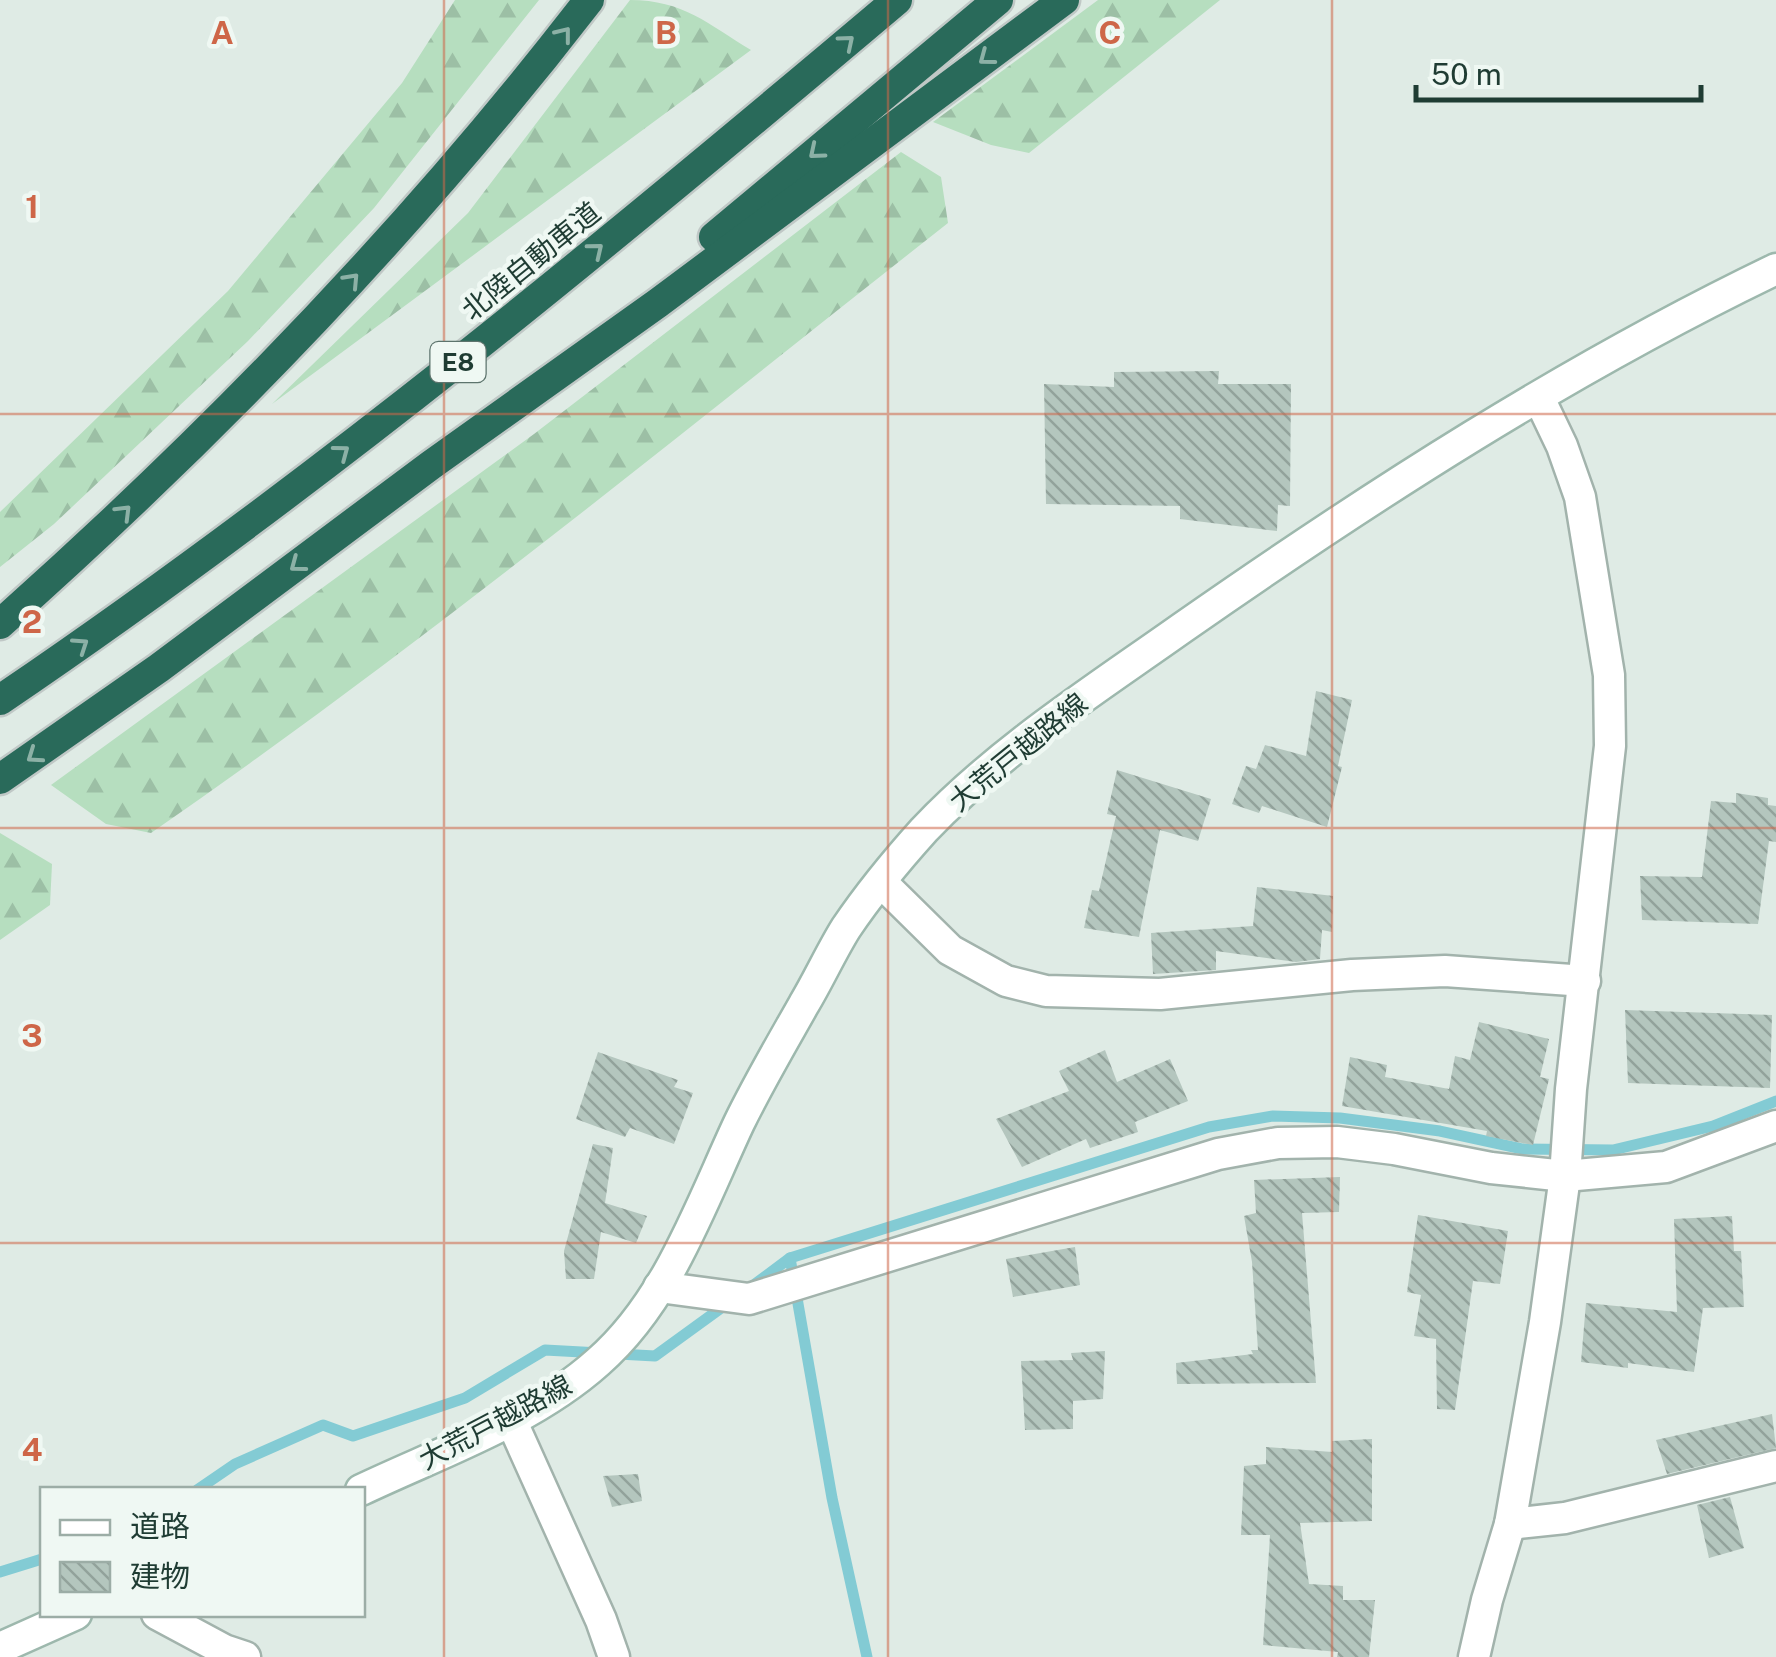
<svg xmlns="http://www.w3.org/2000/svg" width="1776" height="1657" font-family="'Public Sans','Noto Sans JP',sans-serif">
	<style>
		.forest { fill: url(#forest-firs) }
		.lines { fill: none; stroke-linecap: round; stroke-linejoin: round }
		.stream { stroke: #83cbd4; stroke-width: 11 }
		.building { fill: url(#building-back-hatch) }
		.minor-casing { stroke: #a2b3ac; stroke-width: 35 }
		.secondary-casing { stroke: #9db8ad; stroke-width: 35 }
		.motorway-casing { stroke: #c0c8c6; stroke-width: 35 }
		.minor { stroke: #fff; stroke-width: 30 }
		.secondary { stroke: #fff; stroke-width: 30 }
		.motorway { stroke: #296a5a; stroke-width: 30 }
		.oneway { stroke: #8cb1a6 }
		.grid { fill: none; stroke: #ce6648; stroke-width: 2.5; stroke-opacity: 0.55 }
		.labels { text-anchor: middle; stroke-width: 9; stroke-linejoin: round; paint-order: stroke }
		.shield { fill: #eff8f3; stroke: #5d746d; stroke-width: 2.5 }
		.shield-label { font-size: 25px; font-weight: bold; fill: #1f3c33 }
		.street-label { font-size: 28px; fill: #1f3c33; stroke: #eff8f3 }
		.grid-label { font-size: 32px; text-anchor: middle; font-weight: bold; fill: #ce6648; stroke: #eff8f3; stroke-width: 9; stroke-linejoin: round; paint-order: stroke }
	</style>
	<defs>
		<pattern id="forest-firs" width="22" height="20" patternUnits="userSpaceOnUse" patternTransform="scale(2.5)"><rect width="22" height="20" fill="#b6debf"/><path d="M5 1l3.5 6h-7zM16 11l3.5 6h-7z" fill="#9cbfa5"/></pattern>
		<pattern id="building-back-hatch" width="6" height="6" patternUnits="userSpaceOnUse" patternTransform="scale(2.5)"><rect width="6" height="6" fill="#b4c6be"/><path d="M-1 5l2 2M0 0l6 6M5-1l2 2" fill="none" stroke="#92a29b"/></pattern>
	</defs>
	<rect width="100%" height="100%" fill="#dfebe5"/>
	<g class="forest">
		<path d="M 455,0 L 539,0 L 374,208 L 248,341 L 54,524 L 0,567 L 0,512 L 228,291 L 402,83 Z"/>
		<path d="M 630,0 C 683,0 708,24 751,50 L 272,404 L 468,213 Z"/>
		<path d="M 1098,0 L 1220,0 L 1029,153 L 991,145 L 933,122 Z"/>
		<path d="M 901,152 L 941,177 L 948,223 C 685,430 426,643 151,833 L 106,824 L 51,785 L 534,434 Z"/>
		<path d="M 0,833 L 52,864 L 50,905 L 0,940 Z"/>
	</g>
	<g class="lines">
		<g class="stream">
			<path d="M 790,1258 L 832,1498 L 867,1657"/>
			<path d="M 751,1287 L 790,1258 L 1209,1127 L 1273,1116 L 1340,1118 L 1440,1131 L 1523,1149 L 1613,1150 L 1713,1126 L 1776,1101"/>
			<path d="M 197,1490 L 235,1464 L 323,1425 L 353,1436 L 465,1398 L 545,1350 L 655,1356 L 728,1303"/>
			<path d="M 0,1572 L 42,1559"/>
		</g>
	</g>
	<g class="building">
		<path d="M 1219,371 L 1218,384 L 1291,384 L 1290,506 L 1278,505 L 1277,531 L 1180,519 L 1180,506 L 1046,504 L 1044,384 L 1114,387 L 1114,372 Z"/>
		<path d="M 1316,691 L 1352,700 L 1338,766 L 1342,767 L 1327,827 L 1262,806 L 1259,813 L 1232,804 L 1246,766 L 1256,769 L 1265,745 L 1306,756 Z"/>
		<path d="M 1117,770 L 1211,799 L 1198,841 L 1160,830 L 1139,937 L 1084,928 L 1092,890 L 1099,891 L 1116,816 L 1107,814 Z"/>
		<path d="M 1736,793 L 1768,798 L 1768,805 L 1776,806 L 1776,842 L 1769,841 L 1758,924 L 1642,920 L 1640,876 L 1702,877 L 1711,801 L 1736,803 Z"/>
		<path d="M 1257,887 L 1333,896 L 1332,932 L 1322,930 L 1320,959 L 1296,962 L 1216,951 L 1216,970 L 1153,974 L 1151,933 L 1253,926 Z"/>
		<path d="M 1625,1010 L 1772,1015 L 1770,1088 L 1628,1083 Z"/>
		<path d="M 1479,1022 L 1549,1039 L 1540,1077 L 1549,1079 L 1533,1145 L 1486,1136 L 1487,1131 L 1342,1106 L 1350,1057 L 1387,1065 L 1385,1077 L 1449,1089 L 1455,1056 L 1470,1060 Z"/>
		<path d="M 1105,1050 L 1117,1082 L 1170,1059 L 1188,1101 L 1135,1122 L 1138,1132 L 1090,1148 L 1086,1139 L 1022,1167 L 996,1119 L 1069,1091 L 1059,1071 Z"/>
		<path d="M 598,1052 L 678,1080 L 674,1087 L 693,1093 L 674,1144 L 630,1128 L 625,1137 L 576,1119 Z"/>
		<path d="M 593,1144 L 613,1148 L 605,1203 L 647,1216 L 636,1243 L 601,1232 L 594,1279 L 566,1279 L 564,1251 Z"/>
		<path d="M 1340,1177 L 1339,1212 L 1302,1213 L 1316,1383 L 1177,1384 L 1176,1363 L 1253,1354 L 1251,1350 L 1258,1350 L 1252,1262 L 1244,1216 L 1256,1213 L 1254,1180 Z"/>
		<path d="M 1418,1215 L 1508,1231 L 1500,1284 L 1473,1281 L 1455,1410 L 1437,1409 L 1436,1339 L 1414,1336 L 1421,1295 L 1407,1292 Z"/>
		<path d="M 1732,1216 L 1734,1251 L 1741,1251 L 1744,1307 L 1703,1308 L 1694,1372 L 1628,1363 L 1628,1368 L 1581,1362 L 1586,1303 L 1677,1312 L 1674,1219 Z"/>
		<path d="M 1075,1247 L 1080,1285 L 1013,1297 L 1006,1259 Z"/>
		<path d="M 1105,1351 L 1103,1399 L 1073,1401 L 1073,1429 L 1025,1430 L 1021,1361 L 1073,1360 L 1071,1353 Z"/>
		<path d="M 1772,1414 L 1776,1448 L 1667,1474 L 1656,1440 Z"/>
		<path d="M 1372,1439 L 1372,1521 L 1300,1523 L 1309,1584 L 1343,1586 L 1343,1600 L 1375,1600 L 1369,1657 L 1337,1657 L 1338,1652 L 1263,1645 L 1270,1535 L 1241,1535 L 1244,1466 L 1266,1464 L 1266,1447 L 1332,1452 L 1332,1441 Z"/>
		<path d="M 638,1474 L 642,1501 L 612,1507 L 603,1476 Z"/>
		<path d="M 1730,1497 L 1744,1548 L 1709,1558 L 1697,1505 Z"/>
	</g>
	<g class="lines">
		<defs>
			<g id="minor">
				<path d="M 881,882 L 950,950 L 1006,981 L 1046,991 L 1160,994 L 1352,975 L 1445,971 L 1585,981"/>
				<path d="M 659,1287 L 749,1299 L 1218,1154 L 1278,1143 L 1337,1142 L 1394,1149 L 1491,1168 L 1565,1176 L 1666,1167 L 1776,1126"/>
				<path d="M 511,1420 L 601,1620 L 614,1657"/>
				<path d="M 1510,1524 L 1565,1518 L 1776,1466"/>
				<path d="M 157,1614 L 224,1650 L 245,1657"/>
				<path d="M 1474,1657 L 1487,1600 L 1510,1524 L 1545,1322 L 1565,1176 L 1571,1089 L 1610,746 L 1609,675 L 1580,497 L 1562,446 L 1539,398"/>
			</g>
			<g id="secondary">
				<path d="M 361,1490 C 441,1452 532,1421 598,1362 C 668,1301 701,1204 739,1123 C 759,1082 782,1043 804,1004 C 819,979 831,952 846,928 C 869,894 897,860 924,830 C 1000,750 1093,691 1182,628 C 1371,496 1568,369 1776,269"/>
				<path d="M 0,1648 L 76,1614"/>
			</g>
			<g id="motorway">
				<path d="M 714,237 L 998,0"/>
				<path d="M 0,624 C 215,433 414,227 589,0"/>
				<path d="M 0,700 C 314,487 607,245 897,0"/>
				<path d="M 0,779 L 159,668 L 431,465 L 658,303 L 1064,0"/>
			</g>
		</defs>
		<use href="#minor" class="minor-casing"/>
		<use href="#secondary" class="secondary-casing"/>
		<use href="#motorway" class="motorway-casing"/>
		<use href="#minor" class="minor"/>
		<use href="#secondary" class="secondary"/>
		<use href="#motorway" class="motorway"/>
	</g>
	<defs><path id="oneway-chevron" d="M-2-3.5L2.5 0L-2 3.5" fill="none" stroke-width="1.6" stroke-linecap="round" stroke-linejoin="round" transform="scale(2.5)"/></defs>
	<g class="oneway">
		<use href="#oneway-chevron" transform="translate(564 34) rotate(-52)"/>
		<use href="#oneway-chevron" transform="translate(847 42) rotate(-40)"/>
		<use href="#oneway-chevron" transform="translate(986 58) rotate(143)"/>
		<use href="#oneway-chevron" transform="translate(816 152) rotate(140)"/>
		<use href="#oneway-chevron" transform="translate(596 250) rotate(-39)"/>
		<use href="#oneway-chevron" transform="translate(352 280) rotate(-47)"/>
		<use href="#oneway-chevron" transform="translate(342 452) rotate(-37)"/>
		<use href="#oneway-chevron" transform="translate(124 512) rotate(-45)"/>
		<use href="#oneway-chevron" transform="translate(297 565) rotate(143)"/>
		<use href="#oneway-chevron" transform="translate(81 645) rotate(-34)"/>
		<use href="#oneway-chevron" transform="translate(34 756) rotate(145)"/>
	</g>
	<path class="grid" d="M 444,0 L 444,1657M 888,0 L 888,1657M 1332,0 L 1332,1657M 0,414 L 1776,414M 0,828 L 1776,828M 0,1243 L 1776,1243"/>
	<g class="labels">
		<rect class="shield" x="430.5" y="342" width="55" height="40" rx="8"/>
		<g class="shield-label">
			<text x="458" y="371">E8</text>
		</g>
		<g class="street-label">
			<text transform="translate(531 261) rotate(-39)" y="10">北陸自動車道</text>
			<text transform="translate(1018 752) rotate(-39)" y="10">大荒戸越路線</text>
			<text transform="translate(495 1422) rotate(-28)" y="10">大荒戸越路線</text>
		</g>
	</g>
	<g class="grid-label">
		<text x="222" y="44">A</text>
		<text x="666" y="44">B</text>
		<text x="1110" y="44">C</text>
		<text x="32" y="218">1</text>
		<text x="32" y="633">2</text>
		<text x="32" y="1047">3</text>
		<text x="32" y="1461">4</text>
	</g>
	<rect x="40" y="1487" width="325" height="130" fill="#eff8f3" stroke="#9cada6" stroke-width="2.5"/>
	<rect x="60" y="1520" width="50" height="15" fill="#ffffff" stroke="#9cada6" stroke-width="2.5"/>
	<text x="130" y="1537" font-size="30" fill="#1f3c33">道路</text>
	<rect x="60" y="1562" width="50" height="30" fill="url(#building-back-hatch)" stroke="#9cada6" stroke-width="2.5"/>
	<text x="130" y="1587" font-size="30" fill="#1f3c33">建物</text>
	<path d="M1416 85v15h285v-15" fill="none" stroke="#1f3c33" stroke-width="5"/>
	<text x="1431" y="85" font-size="30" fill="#1f3c33" stroke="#eff8f3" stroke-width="8" paint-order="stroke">50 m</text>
</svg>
